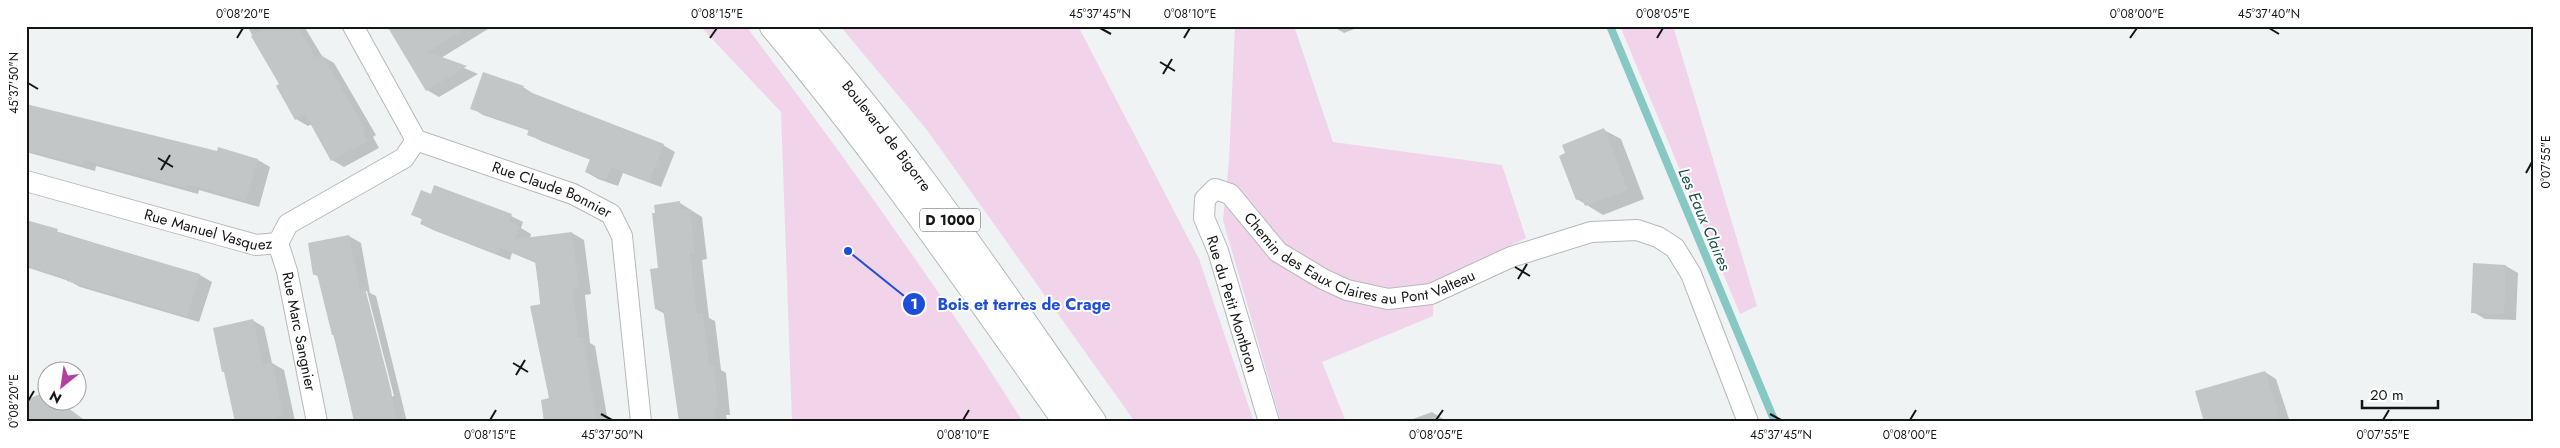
<svg xmlns="http://www.w3.org/2000/svg" width="2560" height="448" font-family="Jost,sans-serif">
	<style>
		.green { fill: #f1d4ea }
		.shadow { fill: #0003; fill-rule: evenodd }
		.lines { fill: none; stroke-linecap: round; stroke-linejoin: round }
		.stream { stroke: #87c8c4; stroke-width: 8 }
		.building { fill: #c2c6c6 }
		.street-casing { stroke: #b6b9b9; stroke-width: 22 }
		.primary-casing { stroke: #b6b9b9; stroke-width: 30 }
		.street { stroke: #fff; stroke-width: 20 }
		.primary { stroke: #fff; stroke-width: 28 }
		.ticks { fill: none; stroke: #141515; stroke-width: 2 }
		.labels { text-anchor: middle; stroke-width: 4; stroke-linejoin: round; paint-order: stroke }
		.shield { fill: #fff; stroke: #5a5b5b; stroke-width: 1 }
		.shield-label { font-size: 14px; font-weight: bold; fill: #141515 }
		.street-label { font-size: 15px; fill: #141515; stroke: #fff }
		.water-label { font-size: 16px; font-style: italic; fill: #174f4d; stroke: #fff }
		.leader { fill: none; stroke: #1d4ed8; stroke-width: 2 }
		.callout-dot { fill: #1d4ed8; stroke: #fff; stroke-width: 2 }
		.mark-label { font-size: 15px; text-anchor: middle; font-weight: bold; fill: #fff }
		.callout-label { font-size: 16px; text-anchor: middle; font-weight: bold; fill: #1d4ed8; stroke: #fff; stroke-width: 4; stroke-linejoin: round; paint-order: stroke }
		.neatline { fill: none; stroke: #141515; stroke-width: 2 }
		.ticks-label { font-size: 12px; text-anchor: middle; fill: #141515 }
	</style>
	<rect width="100%" height="100%" fill="#eff3f3"/>
	<g class="green">
		<path d="M 700,26 L 746,26 C 843,155 937,285 1023,422 L 792,422 L 781,112 Z"/>
		<path d="M 840,26 L 1078,26 L 1199,259 L 1254,422 L 1135,422 L 927,130 Z"/>
		<path d="M 1235,26 L 1294,26 L 1333,142 L 1502,165 L 1526,238 L 1434,282 L 1433,316 L 1322,362 L 1346,422 L 1281,422 L 1223,220 L 1229,161 Z"/>
		<path d="M 1620,26 L 1673,26 L 1757,306 L 1740,314 Z"/>
	</g>
	<g class="shadow">
		<path d="M 247,26 L 304,26 L 322,56 L 334,63 L 376,135 L 373,137 L 379,148 L 344,167 L 332,160 L 312,124 L 308,126 L 296,119 L 281,85 Z"/>
		<path d="M 388,26 L 487,26 L 488,29 L 441,58 L 478,74 L 439,97 L 427,90 Z"/>
		<path d="M 1332,26 L 1362,26 L 1344,33 Z"/>
		<path d="M 523,87 L 535,95 L 663,145 L 675,152 L 661,187 L 623,173 L 618,186 L 598,179 L 586,172 L 591,160 L 541,141 L 529,134 L 530,131 L 483,115 L 472,108 Z"/>
		<path d="M 26,106 L 218,152 L 219,149 L 258,160 L 270,167 L 259,207 L 199,190 L 198,194 L 96,166 L 95,171 L 26,152 Z"/>
		<path d="M 1604,130 L 1621,139 L 1644,199 L 1603,215 L 1577,199 Z"/>
		<path d="M 680,203 L 702,217 L 707,259 L 702,260 L 709,318 L 715,321 L 721,370 L 726,373 L 730,415 L 726,415 L 727,422 L 680,422 L 665,314 L 656,309 L 660,269 L 655,206 Z"/>
		<path d="M 413,214 L 511,216 L 523,222 L 521,228 L 531,234 L 530,238 L 572,233 L 584,240 L 591,294 L 585,295 L 590,343 L 595,346 L 608,422 L 547,422 L 550,399 L 536,263 L 512,253 L 510,260 L 433,230 L 421,224 L 423,220 Z"/>
		<path d="M 26,222 L 200,275 L 212,282 L 199,322 L 80,287 L 69,281 L 26,267 Z"/>
		<path d="M 349,236 L 361,243 L 370,293 L 376,296 L 407,422 L 355,422 L 319,277 L 314,274 ZM 364,291 L 367,291 L 394,396 L 391,397 Z"/>
		<path d="M 2506,266 L 2518,273 L 2516,320 L 2485,319 L 2473,312 Z"/>
		<path d="M 252,320 L 264,327 L 272,363 L 284,370 L 295,421 L 236,422 Z"/>
		<path d="M 2265,372 L 2276,379 L 2290,422 L 2205,422 Z"/>
		<path d="M 26,395 L 32,399 L 56,400 L 87,422 L 26,422 Z"/>
		<path d="M 1432,412 L 1448,422 L 1405,422 Z"/>
	</g>
	<g class="lines">
		<path class="stream" d="M 1610,26 L 1775,422"/>
	</g>
	<g class="building">
		<path d="M 268,26 L 297,26 L 316,58 L 322,55 L 365,128 L 362,130 L 368,141 L 331,161 L 305,114 L 295,120 L 276,86 L 279,84 L 251,36 Z"/>
		<path d="M 387,26 L 470,26 L 428,52 L 467,66 L 426,91 Z"/>
		<path d="M 483,72 L 524,86 L 522,89 L 664,144 L 649,182 L 611,167 L 606,180 L 585,172 L 590,159 L 527,135 L 529,129 L 470,109 Z"/>
		<path d="M 26,104 L 217,151 L 218,147 L 258,159 L 246,201 L 187,184 L 186,188 L 84,160 L 83,165 L 26,150 Z"/>
		<path d="M 1604,128 L 1628,190 L 1585,206 L 1582,198 L 1576,200 L 1559,156 L 1565,153 L 1562,145 Z"/>
		<path d="M 434,185 L 512,214 L 509,222 L 520,226 L 515,239 L 572,232 L 579,288 L 573,289 L 578,338 L 583,337 L 597,422 L 544,422 L 541,400 L 549,398 L 530,306 L 541,304 L 535,261 L 500,248 L 497,254 L 420,224 L 422,219 L 411,215 L 421,190 L 431,194 Z"/>
		<path d="M 680,201 L 681,210 L 690,209 L 695,253 L 690,254 L 697,314 L 703,313 L 709,365 L 714,365 L 718,408 L 714,409 L 716,422 L 679,422 L 663,309 L 655,309 L 650,269 L 658,268 L 652,213 L 655,213 L 654,205 Z"/>
		<path d="M 26,220 L 58,229 L 57,232 L 200,274 L 187,316 L 67,281 L 67,279 L 26,265 Z"/>
		<path d="M 349,235 L 360,289 L 365,288 L 391,390 L 397,422 L 354,422 L 335,335 L 332,335 L 317,274 L 313,275 L 308,243 Z"/>
		<path d="M 2473,263 L 2506,265 L 2504,314 L 2471,313 Z"/>
		<path d="M 253,319 L 263,364 L 272,362 L 283,415 L 277,416 L 278,422 L 235,422 L 224,372 L 222,372 L 213,328 Z"/>
		<path d="M 2265,371 L 2280,417 L 2264,422 L 2204,422 L 2195,391 Z"/>
		<path d="M 45,392 L 48,394 L 48,400 L 57,400 L 87,422 L 26,422 L 26,400 Z"/>
	</g>
	<g class="lines">
		<defs>
			<g id="street">
				<path id="s1" d="M 353,26 L 416,140 L 573,194 L 611,214 L 622,236 L 641,422"/>
				<path id="s2" d="M 26,181 L 256,245 L 278,243 L 288,224 L 404,158 L 416,140"/>
				<path id="s3" d="M 278,243 L 287,271 L 317,422"/>
				<path id="s4" d="M 1269,422 L 1218,251 L 1204,218 L 1205,199 L 1215,189 L 1230,194 L 1278,252 L 1323,279 L 1347,290 L 1388,299 L 1431,294 L 1511,257 L 1591,232 L 1637,230 L 1658,237 L 1675,248 L 1691,274 L 1748,422"/>
			</g>
			<g id="primary">
				<path d="M 774,26 C 880,152 973,288 1068,422"/>
				<path id="s5" d="M 797,26 C 906,149 997,287 1092,422"/>
			</g>
		</defs>
		<use href="#street" class="street-casing"/>
		<use href="#primary" class="primary-casing"/>
		<use href="#street" class="street"/>
		<use href="#primary" class="primary"/>
	</g>
	<path class="ticks" d="M 1100,28 L 1111,34M 2269,28 L 2279,34M 237,38 L 243,28M 710,38 L 717,28M 1184,38 L 1190,28M 1657,38 L 1663,28M 2130,38 L 2137,28M 1160,62 L 1175,71M 1163,74 L 1172,59M 28,83 L 38,89M 158,158 L 173,167M 161,170 L 170,155M 2526,173 L 2532,162M 1515,267 L 1530,276M 1518,279 L 1527,264M 513,363 L 528,372M 516,375 L 525,360M 28,401 L 34,391M 601,414 L 612,420M 1770,414 L 1781,420M 490,420 L 496,410M 963,420 L 969,410M 1436,420 L 1443,410M 1910,420 L 1916,410M 2383,420 L 2389,410"/>
	<g class="labels">
		<rect class="shield" x="920" y="208.5" width="60" height="23" rx="4"/>
		<g class="shield-label">
			<text x="950" y="225">D 1000</text>
		</g>
		<g class="street-label">
			<text dy="5" stroke="none"><textPath href="#s5" startOffset="142">Boulevard de Bigorre</textPath></text>
			<text dy="5" stroke="none"><textPath href="#s1" startOffset="275">Rue Claude Bonnier</textPath></text>
			<text dy="5" stroke="none"><textPath href="#s2" startOffset="189">Rue Manuel Vasquez</textPath></text>
			<text dy="5" stroke="none"><textPath href="#s4" startOffset="420">Chemin des Eaux Claires au Pont Valteau</textPath></text>
			<text transform="translate(1232 304) rotate(73)" y="5">Rue du Petit Montbron</text>
			<text dy="5" stroke="none"><textPath href="#s3" startOffset="91">Rue Marc Sangnier</textPath></text>
		</g>
		<g class="water-label">
			<text transform="translate(1705 219) rotate(67)" y="6">Les Eaux Claires</text>
		</g>
	</g>
	<path class="leader" d="M848 251L914 304"/>
	<g class="callout-dot">
		<circle cx="848" cy="251" r="5"/>
		<circle cx="914" cy="304" r="12"/>
	</g>
	<g class="mark-label">
		<text x="914" y="309">1</text>
	</g>
	<g class="callout-label">
		<text x="1024" y="310">Bois et terres de Crage</text>
	</g>
	<rect width="2560" height="448" fill="none" stroke="#ffffff" stroke-width="55"/>
	<g transform="translate(62 386) rotate(210)"><circle r="24" fill="#ffffff" stroke="#a1a1a1"/>
	<path d="M0-4L9 19L0 12L-9 19Z" fill="#b1419e"/>
	<text y="-8" font-size="14" font-weight="bold" text-anchor="middle" fill="#141515">N</text>
	</g>
	<path d="M2362 400v8h76v-8" fill="none" stroke="#141515" stroke-width="2.5"/>
	<text x="2370" y="400" font-size="15" fill="#141515" stroke="#ffffff" stroke-width="4" paint-order="stroke">20 m</text>
	<rect x="28" y="28" width="2504" height="392" class="neatline"/>
	<g class="ticks-label">
		<text x="243" y="18">0°08'20"E</text>
		<text x="717" y="18">0°08'15"E</text>
		<text x="1100" y="18">45°37'45"N</text>
		<text x="1190" y="18">0°08'10"E</text>
		<text x="1663" y="18">0°08'05"E</text>
		<text x="2137" y="18">0°08'00"E</text>
		<text x="2269" y="18">45°37'40"N</text>
		<text transform="translate(14 83) rotate(-90)" y="4">45°37'50"N</text>
		<text transform="translate(2546 162) rotate(-90)" y="4">0°07'55"E</text>
		<text transform="translate(14 401) rotate(-90)" y="4">0°08'20"E</text>
		<text x="490" y="439">0°08'15"E</text>
		<text x="612" y="439">45°37'50"N</text>
		<text x="963" y="439">0°08'10"E</text>
		<text x="1436" y="439">0°08'05"E</text>
		<text x="1781" y="439">45°37'45"N</text>
		<text x="1910" y="439">0°08'00"E</text>
		<text x="2383" y="439">0°07'55"E</text>
	</g>
</svg>
